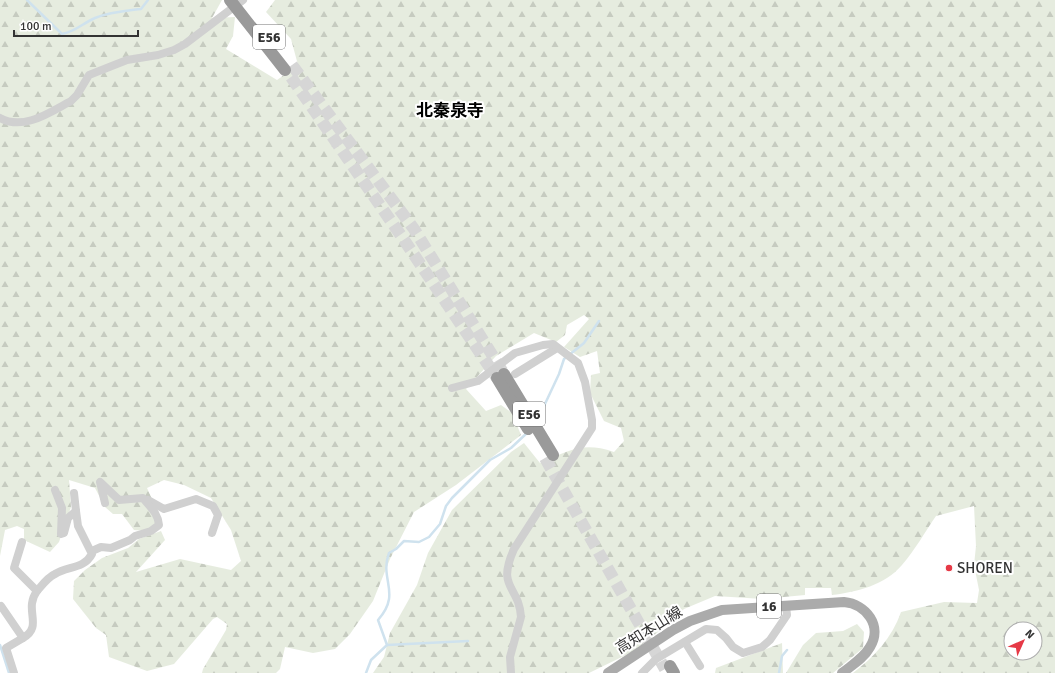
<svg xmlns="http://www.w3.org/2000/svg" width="1055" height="673" font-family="Signika,'Noto Sans JP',sans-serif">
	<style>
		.forest { fill: url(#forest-firs); fill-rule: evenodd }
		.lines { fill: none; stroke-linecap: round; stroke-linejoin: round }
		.stream { stroke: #cfe2ee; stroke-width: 2.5 }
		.highway-tunnel { stroke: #d6d6d6; stroke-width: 12; stroke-dasharray: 12 6; stroke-linecap: butt }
		.minor { stroke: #d0d0d0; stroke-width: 8 }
		.major { stroke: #ababab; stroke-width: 10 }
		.highway { stroke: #9a9a9a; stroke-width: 12 }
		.poi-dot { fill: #e63946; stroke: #fff; stroke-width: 1.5 }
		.labels { text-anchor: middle; stroke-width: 4; stroke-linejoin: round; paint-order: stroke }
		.shield { fill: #fff; stroke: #707070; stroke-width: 1 }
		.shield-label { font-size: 14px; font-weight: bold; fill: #333 }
		.poi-label { font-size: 15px; fill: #333; stroke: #fff; text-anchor: start }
		.street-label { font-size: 15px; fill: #333; stroke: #fff }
		.quarter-label { font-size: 17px; font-weight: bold; fill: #000; stroke: #fff }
	</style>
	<defs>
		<pattern id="forest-firs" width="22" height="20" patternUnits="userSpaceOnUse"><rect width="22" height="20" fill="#e6ecdf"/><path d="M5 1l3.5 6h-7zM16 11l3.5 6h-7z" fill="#c6cbc0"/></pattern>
	</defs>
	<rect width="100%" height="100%" fill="#fff"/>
	<g class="forest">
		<path d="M 0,0 L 222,0 L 212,18 L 235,17 L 233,36 L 226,49 L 277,80 L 298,65 L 291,39 L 266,12 L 275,0 L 1055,0 L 1055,673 L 853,673 C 874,657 892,638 901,612 L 944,602 L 977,603 L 979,590 L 974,565 L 976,546 L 974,506 L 936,516 C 925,532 915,550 902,565 C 885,585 857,592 832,595 L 831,588 L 805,588 L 805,595 L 763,599 L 715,596 L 684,609 L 662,629 L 632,652 L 589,673 L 373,673 L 384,657 L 390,633 L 417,585 L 428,553 L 452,510 L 511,452 L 524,443 L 540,463 C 569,451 582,441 614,452 L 624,441 L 621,428 L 604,421 L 590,393 L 591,375 L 600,373 L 597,351 L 580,357 L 564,347 L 589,319 L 584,315 L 567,325 L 565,335 L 556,342 L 534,333 L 496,356 L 466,389 L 486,411 L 501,405 L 512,413 L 521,435 L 456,485 L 414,512 L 390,559 L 373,601 L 350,634 L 335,649 L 313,653 L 285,647 L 280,669 L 276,673 L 202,673 L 203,669 L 226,630 L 227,624 L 217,617 L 213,619 L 174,664 L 147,671 L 109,657 L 106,635 L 96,628 L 73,599 L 74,581 L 85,570 L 102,558 L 128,548 L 139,539 L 161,531 L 165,540 L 136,572 L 180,559 L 231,570 L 241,561 L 231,530 L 211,498 L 184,485 L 164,480 L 147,488 L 157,510 L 156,524 C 150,530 143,531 134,530 L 122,514 L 113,514 L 105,507 L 95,488 L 69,480 L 71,507 L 59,542 L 50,552 L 24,540 L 24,529 L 17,526 L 5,530 L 0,556 ZM 1011,629 L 1035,629 L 1035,653 L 1011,653 Z"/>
		<path d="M 857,624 L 864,632 L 863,648 L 833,673 L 786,673 L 803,645 L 816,633 L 843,631 Z"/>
		<path d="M 782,643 L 783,673 L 715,673 L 716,668 Z"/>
	</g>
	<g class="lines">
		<g class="stream">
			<path d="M 27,0 L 62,34 C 75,32 83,23 95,18 C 110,12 125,11 141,9 L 148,0"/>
			<path d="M 537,421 L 559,374 L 564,359 L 584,343 L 599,321"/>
			<path d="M 0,645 L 9,673"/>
			<path d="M 387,645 L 468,641"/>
			<path d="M 366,673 L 371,660 L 387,645 L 378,620 C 402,593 379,580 389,553 L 396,549 L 404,541 L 419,542 L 429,537 L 440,524 L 446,506 L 452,498 L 490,460 L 511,448 L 528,432"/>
			<path d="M 779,673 L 782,656 L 787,650"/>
		</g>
		<g class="highway-tunnel">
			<path d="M 292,65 L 414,229 L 504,374"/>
			<path d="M 291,77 L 402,237 L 497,378"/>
			<path d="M 545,458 L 665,669"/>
		</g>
		<g class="minor">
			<path d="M 0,118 C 24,131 50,112 71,101 L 77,95 L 89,75 L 127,60 L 158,55 L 174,50 L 185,44 L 243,0"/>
			<path d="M 515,374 L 557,348"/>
			<path d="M 452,388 L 478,381 L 515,353 L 543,345 L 553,344 L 578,363 L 585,382 L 592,420 L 592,428 L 514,549 C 496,589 519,585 521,617 L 510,657 L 511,673"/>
			<path d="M 74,493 L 76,511"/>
			<path d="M 148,500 L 164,509 L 196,499 L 213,506 L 218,515 L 212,533"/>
			<path d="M 22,542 L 14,568 L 37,591"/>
			<path d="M 92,551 L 101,547 L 111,548 L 130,540 L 135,536 L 151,531 L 159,525 C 158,513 150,507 143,498 L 119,500 L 100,482 L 105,503"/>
			<path d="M 1,606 L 23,638 L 6,648 L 14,673"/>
			<path d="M 23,638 C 44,626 23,610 37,591 C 42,585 48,577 55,574 C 68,566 84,569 92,554 L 78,526 L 76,511 L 68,518 L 64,533 L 61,534 L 62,508 L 55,490"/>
			<path d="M 685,642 L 700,666"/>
			<path d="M 642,673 L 656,659 L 706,629 L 717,630 L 726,638 L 733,647 L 743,653 L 762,647 L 770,640 L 787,615 L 786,606"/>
		</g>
		<path class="major" d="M 608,673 L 673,630 L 690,621 L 722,610 L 844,602 C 866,604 883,626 870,647 C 864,658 852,665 842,673"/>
		<g class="highway">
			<path d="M 230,0 L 285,70"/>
			<path d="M 504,374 L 553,455"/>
			<path d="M 497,378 L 528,429"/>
			<path d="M 670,666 L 674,673"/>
		</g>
	</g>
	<circle class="poi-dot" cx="949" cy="568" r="4"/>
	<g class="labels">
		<g class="shield">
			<rect x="253" y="25" width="32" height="24" rx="3"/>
			<rect x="513" y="402" width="32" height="24" rx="3"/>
			<rect x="757" y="594" width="24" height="24" rx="3"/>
		</g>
		<g class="shield-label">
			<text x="269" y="42">E56</text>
			<text x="529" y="419">E56</text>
			<text x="769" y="611">16</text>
		</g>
		<g class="poi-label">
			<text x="957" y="573">SHOREN</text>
		</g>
		<g class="street-label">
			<text transform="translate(649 630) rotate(-32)" y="5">高知本山線</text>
		</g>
		<g class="quarter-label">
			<text x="450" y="116">北秦泉寺</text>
		</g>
	</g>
	<g transform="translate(1023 641) rotate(45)"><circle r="19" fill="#ffffff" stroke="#adadad"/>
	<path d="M0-3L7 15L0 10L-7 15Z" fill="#e63946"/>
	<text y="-6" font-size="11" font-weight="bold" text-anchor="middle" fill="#333333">N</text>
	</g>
	<path d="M14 30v6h124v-6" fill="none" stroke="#333333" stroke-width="2"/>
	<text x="20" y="30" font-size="12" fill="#333333" stroke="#ffffff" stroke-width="3" paint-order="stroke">100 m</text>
</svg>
